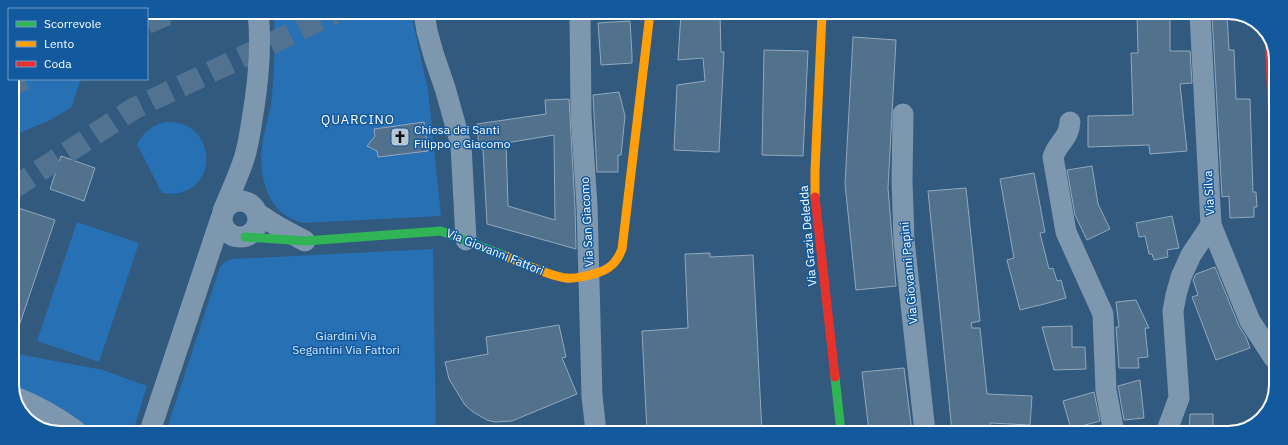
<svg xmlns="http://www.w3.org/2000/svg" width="1288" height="445" font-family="'IBM Plex Sans',sans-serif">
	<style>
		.green { fill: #2870b4 }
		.building { fill: #52718d; stroke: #92a8bd; fill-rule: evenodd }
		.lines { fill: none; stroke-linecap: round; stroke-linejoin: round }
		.highway-tunnel { stroke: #517291; stroke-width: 22; stroke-dasharray: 22 11; stroke-linecap: butt }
		.street { stroke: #7d97af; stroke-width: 21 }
		.fast { stroke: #30b455; stroke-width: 9 }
		.slow { stroke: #ff9f0a; stroke-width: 9 }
		.jam { stroke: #e5322d; stroke-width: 9 }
		.labels { text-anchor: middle; stroke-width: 3; stroke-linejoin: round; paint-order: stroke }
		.poi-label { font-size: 12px; fill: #fff; stroke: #13599e; text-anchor: start }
		.street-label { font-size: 12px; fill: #fff; stroke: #13599e }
		.park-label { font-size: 12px; fill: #d3e9fe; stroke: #13599e }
		.neighbourhood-label { font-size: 13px; letter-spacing: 1px; fill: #fff; stroke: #13599e }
		.rim { fill: none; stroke: #fff; stroke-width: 2 }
	</style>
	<rect width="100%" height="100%" fill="#32597e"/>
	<g class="green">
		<path d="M 274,12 L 411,13 L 428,90 L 441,216 L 303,223 C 298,221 293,220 288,217 C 265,203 259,172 262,147 C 264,129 271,113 272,95 C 275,67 275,40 274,12 Z"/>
		<path d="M 12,79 L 81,79 L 71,108 L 48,121 L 12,136 Z"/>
		<path d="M 165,122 C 169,122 174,122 178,123 C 213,130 217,181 183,192 C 176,194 169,194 162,193 L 137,144 C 145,131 150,127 165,122 Z"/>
		<path d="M 77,222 L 139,243 L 99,362 L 37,341 Z"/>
		<path d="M 433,249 L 436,431 L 166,431 L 220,267 L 226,261 L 232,259 Z"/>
		<path d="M 12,353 L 103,370 L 147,386 L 133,431 L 92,431 L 72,415 L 12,389 Z"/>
	</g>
	<g class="building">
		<path d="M 681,13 L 720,13 L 721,52 L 724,52 L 719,152 L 674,150 L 677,85 L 705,81 L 703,58 L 678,60 Z"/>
		<path d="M 1137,14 L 1170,14 L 1170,51 L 1190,51 L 1192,83 L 1180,84 L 1187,151 L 1150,154 L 1149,145 L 1088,147 L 1088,116 L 1133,115 L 1131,53 L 1138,53 Z"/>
		<path d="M 1212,14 L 1227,14 L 1229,50 L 1234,50 L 1236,99 L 1250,99 L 1253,192 L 1256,192 L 1257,207 L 1254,207 L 1254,217 L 1230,218 L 1229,196 L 1222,197 Z"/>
		<path d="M 630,21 L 632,55 L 632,63 L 601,65 L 598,23 Z"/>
		<path d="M 853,37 L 896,40 L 888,188 L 896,286 L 856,290 L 845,184 Z"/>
		<path d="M 764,50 L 808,51 L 803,156 L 762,155 Z"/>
		<path d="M 619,92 L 625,116 L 621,155 L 618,155 L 618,172 L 597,172 L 593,95 Z"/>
		<path d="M 569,99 L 575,207 L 576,249 L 487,224 L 483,149 L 479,149 L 477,124 L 546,114 L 545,100 ZM 554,135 L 555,220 L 508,206 L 506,143 Z"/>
		<path d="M 424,122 L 428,151 L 378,157 L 377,151 L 367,146 L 375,136 L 374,129 Z"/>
		<path d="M 61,156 L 95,168 L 84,201 L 50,189 Z"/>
		<path d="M 1092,166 L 1098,204 L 1110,229 L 1087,240 L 1075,215 L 1067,170 Z"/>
		<path d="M 1034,173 L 1045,232 L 1040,233 L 1049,269 L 1053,268 L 1057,281 L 1061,280 L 1066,298 L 1037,306 L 1036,305 L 1036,306 L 1020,310 L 1007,260 L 1014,258 L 1000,179 Z"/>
		<path d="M 966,188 L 980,321 L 971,323 L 972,328 L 980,328 L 987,394 L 1032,396 L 1030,425 L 990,423 L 991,432 L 952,432 L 928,191 Z"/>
		<path d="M 12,206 L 55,220 L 15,338 L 12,338 Z"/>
		<path d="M 1172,216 L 1179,248 L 1167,250 L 1168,257 L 1154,260 L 1152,254 L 1149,254 L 1145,236 L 1139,237 L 1136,223 Z"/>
		<path d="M 710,253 L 710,257 L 753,255 L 762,432 L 647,432 L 642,331 L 688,328 L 685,254 Z"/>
		<path d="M 1215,267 L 1239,326 L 1246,337 L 1250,348 L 1216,360 L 1192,297 L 1198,295 L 1193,280 L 1196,274 Z"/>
		<path d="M 1136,300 L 1149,328 L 1145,328 L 1148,357 L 1138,358 L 1139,368 L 1119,368 L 1116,327 L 1119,327 L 1116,302 Z"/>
		<path d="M 559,325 L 566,357 L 562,358 L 577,394 L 512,421 L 495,422 L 487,420 L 473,412 L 465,405 L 449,379 L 445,362 L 488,354 L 486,337 Z"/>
		<path d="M 1072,326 L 1072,347 L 1085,347 L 1086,369 L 1054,370 L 1042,327 Z"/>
		<path d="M 904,368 L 912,432 L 869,432 L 862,372 Z"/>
		<path d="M 1140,380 L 1144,418 L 1124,420 L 1118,386 Z"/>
		<path d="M 1094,392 L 1100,421 L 1071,429 L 1063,401 Z"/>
		<path d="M 1190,414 L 1213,414 L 1213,433 L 1189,433 Z"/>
	</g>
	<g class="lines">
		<g class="highway-tunnel">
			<path d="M 147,23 L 173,12"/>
			<path d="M 12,86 L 24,79"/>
			<path d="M 12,189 L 133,109 L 335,13"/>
		</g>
		<g class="street">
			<path d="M 424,13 L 427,31 L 434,56 L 445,88 L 461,145 L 466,240"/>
			<path d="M 580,13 L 581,115 L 587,206 L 592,396 L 596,432"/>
			<path d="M 1200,14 L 1211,225 L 1250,321 L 1274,358"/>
			<path d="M 903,114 L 902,180 L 904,240 L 925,432"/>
			<path d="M 1070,122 C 1069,139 1058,142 1053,157 L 1066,232 L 1103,314 L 1106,390 L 1114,433"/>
			<circle cx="240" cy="219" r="18"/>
			<path d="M 223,211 C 230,194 238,177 244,159 C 248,147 250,133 252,120 C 258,85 262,48 258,12"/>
			<path d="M 257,213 L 277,226 L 305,241"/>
			<path d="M 15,397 C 39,406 56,416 76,431"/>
			<path d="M 150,431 L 221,218"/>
			<path d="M 1166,433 L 1179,398 L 1173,311 L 1176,295 L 1181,277 L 1191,255 L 1211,225"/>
		</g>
		<g class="fast">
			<path d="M 245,237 L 305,241 L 441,231 L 505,256"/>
			<path d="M 835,377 L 841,432"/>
		</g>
		<g class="slow">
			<path d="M 815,197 L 815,171 L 822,14"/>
			<path d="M 505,256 C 523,263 548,276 566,278 C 576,279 587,276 597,273 C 610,269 617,262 622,249 L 650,13"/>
		</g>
		<g class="jam">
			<path d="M 1269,38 L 1275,164"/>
			<path d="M 815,197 L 835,377"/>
		</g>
	</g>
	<defs>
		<symbol id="church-square" viewBox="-11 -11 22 22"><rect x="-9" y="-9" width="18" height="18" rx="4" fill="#b7c5d2" stroke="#13599e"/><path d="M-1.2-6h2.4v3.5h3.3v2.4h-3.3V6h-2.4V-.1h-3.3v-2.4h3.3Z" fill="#111"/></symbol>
	</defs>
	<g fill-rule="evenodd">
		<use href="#church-square" x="389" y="126" width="22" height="22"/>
	</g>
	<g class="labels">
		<g class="poi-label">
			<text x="414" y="134">Chiesa dei Santi<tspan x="414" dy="14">Filippo e Giacomo</tspan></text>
		</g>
		<g class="street-label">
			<text transform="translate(1209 193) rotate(-93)" y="4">Via Silva</text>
			<text transform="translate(587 222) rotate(-93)" y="4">Via San Giacomo</text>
			<text transform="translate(808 236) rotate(-95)" y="4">Via Grazia Deledda</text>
			<text transform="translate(495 252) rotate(22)" y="4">Via Giovanni Fattori</text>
			<text transform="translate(909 273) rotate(-95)" y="4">Via Giovanni Papini</text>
		</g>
		<g class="park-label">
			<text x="346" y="340">Giardini Via<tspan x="346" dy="14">Segantini Via Fattori</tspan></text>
		</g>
		<g class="neighbourhood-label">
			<text x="358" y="124">QUARCINO</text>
		</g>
	</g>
	<path d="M0 0H1288V445H0ZM60 19H1228A41 41 0 0 1 1269 60V385A41 41 0 0 1 1228 426H60A41 41 0 0 1 19 385V60A41 41 0 0 1 60 19Z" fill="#13599e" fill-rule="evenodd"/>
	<path class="rim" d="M60 19H1228A41 41 0 0 1 1269 60V385A41 41 0 0 1 1228 426H60A41 41 0 0 1 19 385V60A41 41 0 0 1 60 19Z"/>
	<rect x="8" y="8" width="140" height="72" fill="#13599e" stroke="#719bc5"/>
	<rect x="16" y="21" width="20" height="6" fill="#30b455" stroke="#719bc5"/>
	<text x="44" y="28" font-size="12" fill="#ffffff">Scorrevole</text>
	<rect x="16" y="41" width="20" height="6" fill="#ff9f0a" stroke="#719bc5"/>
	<text x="44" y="48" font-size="12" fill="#ffffff">Lento</text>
	<rect x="16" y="61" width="20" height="6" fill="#e5322d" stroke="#719bc5"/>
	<text x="44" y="68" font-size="12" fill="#ffffff">Coda</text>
</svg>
